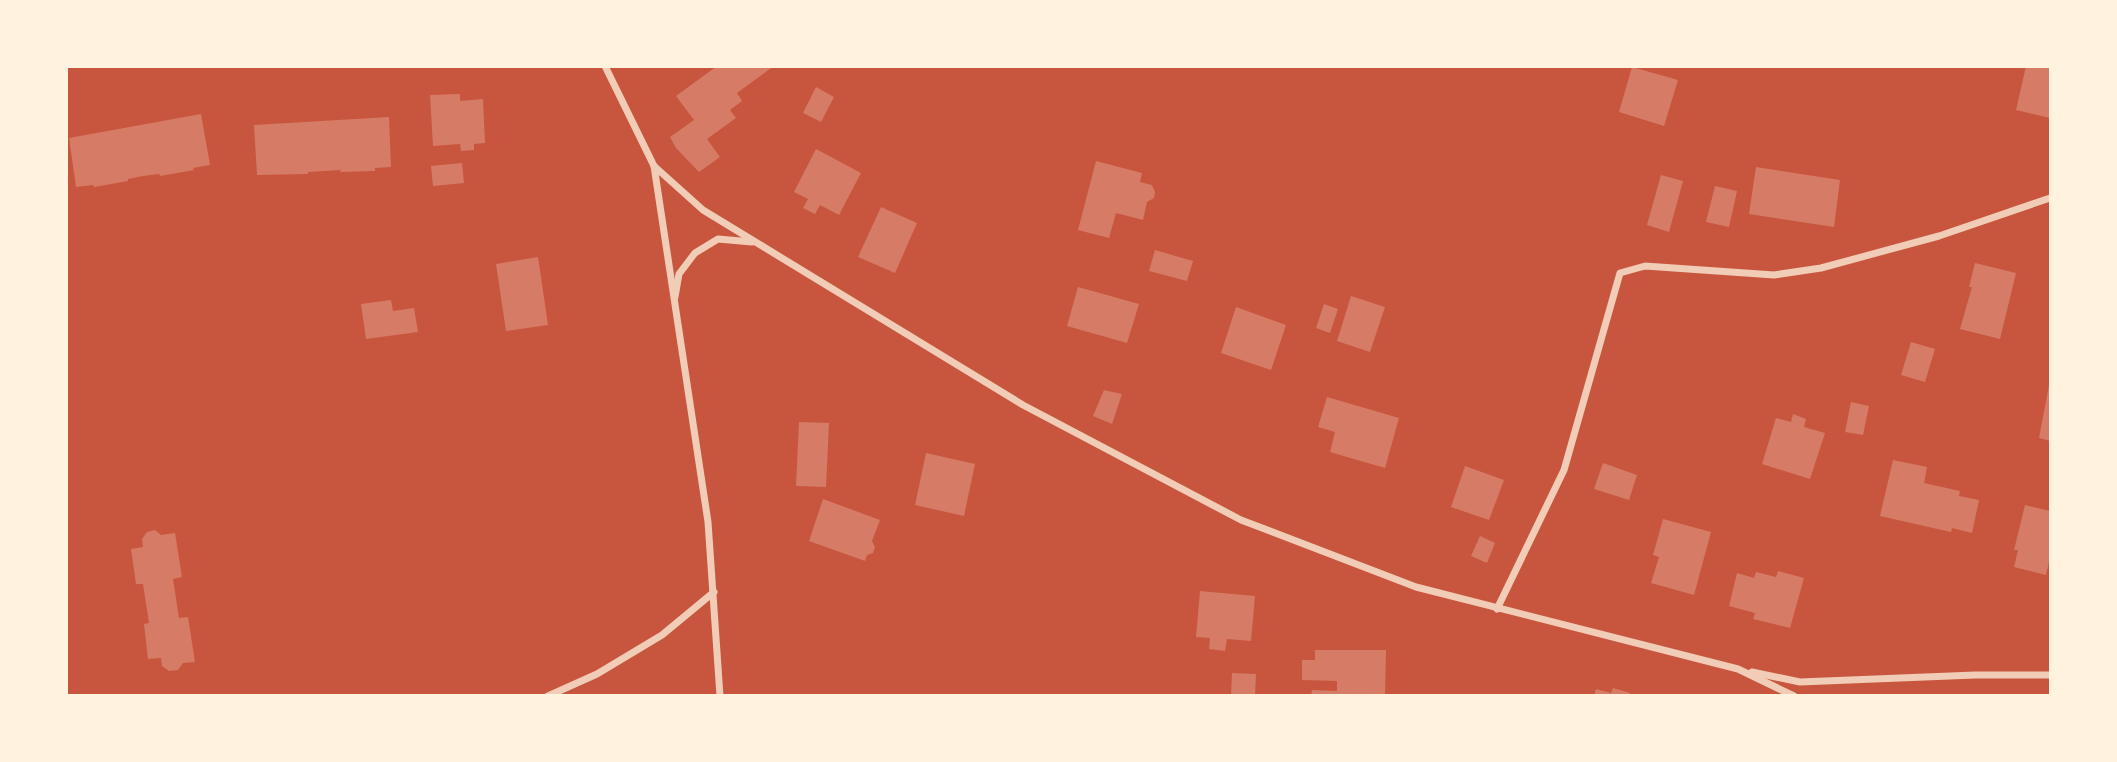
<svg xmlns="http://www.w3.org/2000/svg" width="2117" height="762" font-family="Roboto,sans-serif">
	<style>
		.building { fill: #d67c66 }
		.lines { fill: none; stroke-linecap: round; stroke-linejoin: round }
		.minor { stroke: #f1ccb7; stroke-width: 7 }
	</style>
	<rect width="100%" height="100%" fill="#c8553d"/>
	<g class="building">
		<path d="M 717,66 L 774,66 L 737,93 L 742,101 L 730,110 L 736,118 L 707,139 L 720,157 L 699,172 L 676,148 L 670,137 L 694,120 L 676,96 Z"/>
		<path d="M 2026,66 L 2050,66 L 2050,118 L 2016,110 Z"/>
		<path d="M 1632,67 L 1678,80 L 1664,126 L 1619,112 Z"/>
		<path d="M 816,87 L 834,97 L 821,122 L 803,113 Z"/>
		<path d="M 460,94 L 460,101 L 483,99 L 485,143 L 474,144 L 474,150 L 461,151 L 460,144 L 433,146 L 430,95 Z"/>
		<path d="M 201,114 L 210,165 L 193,168 L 194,170 L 160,176 L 159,174 L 143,176 L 128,179 L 128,181 L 94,187 L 93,185 L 76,187 L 69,138 Z"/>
		<path d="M 389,117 L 391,167 L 375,168 L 375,171 L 340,172 L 341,170 L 308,172 L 308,174 L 257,175 L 254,125 Z"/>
		<path d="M 816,149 L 861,173 L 839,215 L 820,205 L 815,214 L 803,208 L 808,199 L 794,192 Z"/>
		<path d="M 1096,161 L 1142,173 L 1140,182 L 1152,185 L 1155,192 L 1154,198 L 1147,202 L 1143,220 L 1116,213 L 1109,238 L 1078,230 Z"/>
		<path d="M 462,163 L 464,183 L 433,186 L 431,166 Z"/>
		<path d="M 1756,167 L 1840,180 L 1834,227 L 1749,214 Z"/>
		<path d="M 1661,175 L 1683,181 L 1669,232 L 1647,225 Z"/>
		<path d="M 1715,186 L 1737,191 L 1729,227 L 1706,222 Z"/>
		<path d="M 881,207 L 917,223 L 895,273 L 858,257 Z"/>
		<path d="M 1155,250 L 1193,261 L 1187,281 L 1149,271 Z"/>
		<path d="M 538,257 L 548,325 L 506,331 L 496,264 Z"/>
		<path d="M 1975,263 L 2016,273 L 2000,339 L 1960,329 L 1972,287 L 1969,287 Z"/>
		<path d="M 1078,287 L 1139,304 L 1127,343 L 1067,326 Z"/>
		<path d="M 1351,296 L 1385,307 L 1370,352 L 1337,341 Z"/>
		<path d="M 391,300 L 393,311 L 414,308 L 418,332 L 366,339 L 361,304 Z"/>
		<path d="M 1324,304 L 1338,309 L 1330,333 L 1316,328 Z"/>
		<path d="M 1236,307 L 1286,325 L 1271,370 L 1221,353 Z"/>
		<path d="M 1911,342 L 1935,349 L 1925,382 L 1901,375 Z"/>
		<path d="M 2049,385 L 2050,386 L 2050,441 L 2039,438 Z"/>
		<path d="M 1104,390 L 1122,394 L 1112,424 L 1093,416 Z"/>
		<path d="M 1327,397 L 1399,418 L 1385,468 L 1330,452 L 1335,432 L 1318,427 Z"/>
		<path d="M 1851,402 L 1869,406 L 1863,435 L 1845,432 Z"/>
		<path d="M 1793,414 L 1806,419 L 1804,427 L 1825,433 L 1810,479 L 1762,464 L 1776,418 L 1791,422 Z"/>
		<path d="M 799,422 L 829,423 L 826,487 L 796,486 Z"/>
		<path d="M 926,453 L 975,464 L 964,516 L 915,505 Z"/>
		<path d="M 1893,460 L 1927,467 L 1924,483 L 1960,491 L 1959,496 L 1979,500 L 1972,533 L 1952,528 L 1951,532 L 1880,516 Z"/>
		<path d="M 1603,463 L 1637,475 L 1629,500 L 1594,489 Z"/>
		<path d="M 1465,466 L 1504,480 L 1489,520 L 1451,507 Z"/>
		<path d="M 823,499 L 880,520 L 872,541 L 875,547 L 873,553 L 867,555 L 865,561 L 809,541 Z"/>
		<path d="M 2025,505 L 2050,511 L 2050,557 L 2046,575 L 2014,567 L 2018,550 L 2014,550 Z"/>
		<path d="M 1663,519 L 1711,532 L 1694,595 L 1651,583 L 1659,557 L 1653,555 Z"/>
		<path d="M 155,530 L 161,535 L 175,533 L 182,577 L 173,579 L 179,618 L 188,617 L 195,662 L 183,663 L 178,670 L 169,671 L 162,666 L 161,658 L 148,659 L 144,624 L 149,623 L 143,584 L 136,584 L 131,549 L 143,547 L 142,539 L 147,532 Z"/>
		<path d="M 1480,536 L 1495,543 L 1487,563 L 1471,556 Z"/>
		<path d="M 1778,571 L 1804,578 L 1790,628 L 1753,619 L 1755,613 L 1729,606 L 1737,573 L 1754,578 L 1756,572 L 1776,577 Z"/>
		<path d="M 1200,591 L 1255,596 L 1251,641 L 1227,639 L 1225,651 L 1209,649 L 1210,638 L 1196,637 Z"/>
		<path d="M 1315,650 L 1386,650 L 1385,696 L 1311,696 L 1312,690 L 1337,691 L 1337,681 L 1302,680 L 1302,660 L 1315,660 Z"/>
		<path d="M 1232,673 L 1256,674 L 1255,696 L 1231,696 Z"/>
		<path d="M 1613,688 L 1630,693 L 1629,696 L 1594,696 L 1596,689 L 1611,693 Z"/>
	</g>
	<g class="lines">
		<g class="minor">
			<path d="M 605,66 L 654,166 L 708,522 L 720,696"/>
			<path d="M 654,166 L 703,210 L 1023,405 L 1241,520 L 1416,587 L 1738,669 L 1794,696"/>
			<path d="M 675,297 L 679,274 L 695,253 L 718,239 L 752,242"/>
			<path d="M 1497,609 L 1564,470 L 1620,273 L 1645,266 L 1774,275 L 1821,268 L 1939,236 L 2050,198"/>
			<path d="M 1752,672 L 1800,682 L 1975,675 L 2050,675"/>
			<path d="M 548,696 L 597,674 L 662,635 L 714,592"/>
		</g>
	</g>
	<rect width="2117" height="762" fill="none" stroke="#fff3e0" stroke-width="136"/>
</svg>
